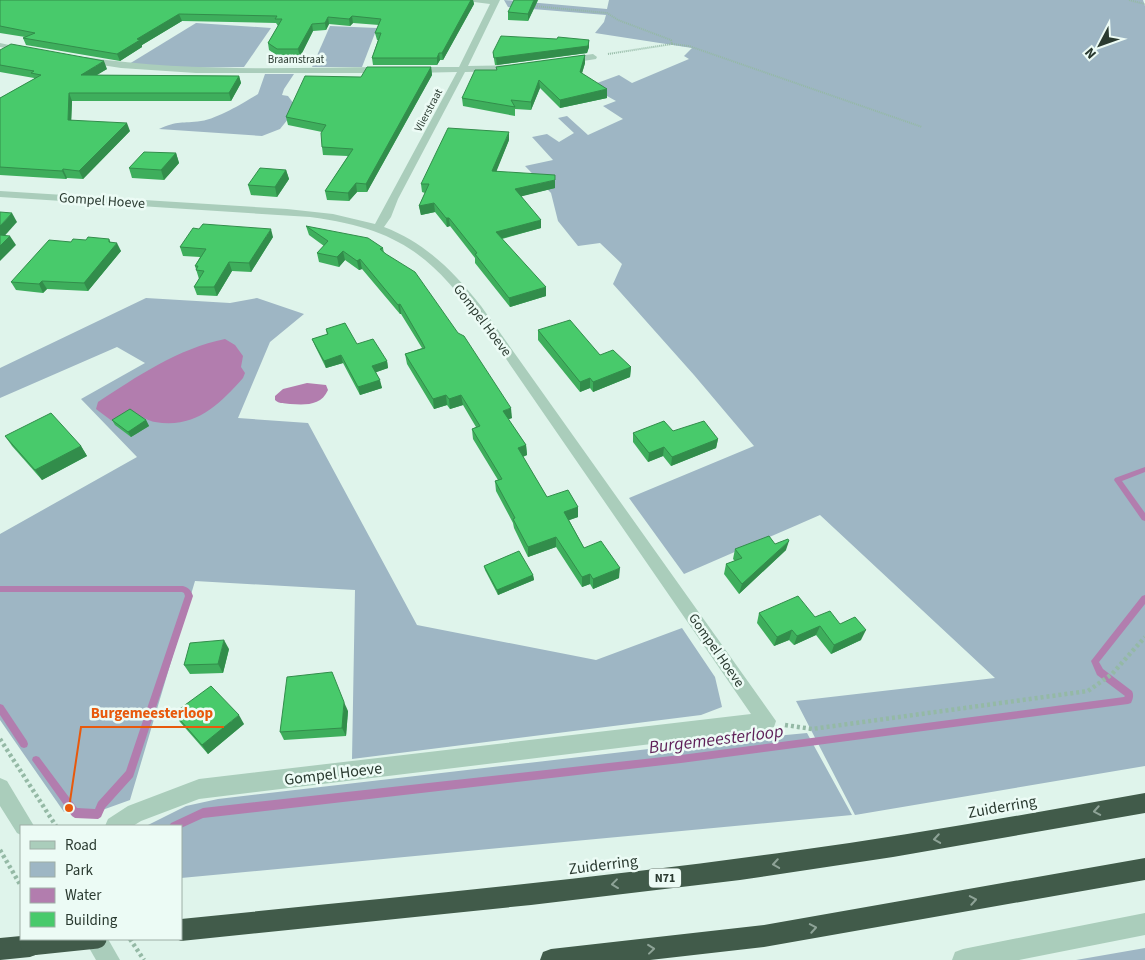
<svg xmlns="http://www.w3.org/2000/svg" width="1145" height="960" font-family="'Source Sans 3',sans-serif">
	<style>
		.green { fill: #9eb6c4 }
		.water { fill: #b27dae }
		.lines { fill: none; stroke-linecap: round; stroke-linejoin: round }
		.stream { fill: #b27dae; fill-rule: evenodd }
		.path-far1 { stroke: #94b9a5; stroke-width: 2; stroke-dasharray: 1 1; stroke-linecap: butt }
		.path { stroke: #94b9a5; stroke-width: 4.5; stroke-dasharray: 3 3; stroke-linecap: butt }
		.minor { fill: #aacdbb; fill-rule: evenodd }
		.highway { fill: #415b4a; fill-rule: evenodd }
		.highway-bridge { stroke: #415b4a; stroke-width: 19 }
		.wall { fill: #3eae5c }
		.shaded-wall { fill: #328d4b }
		.building { fill: #48ca6b; stroke: #328d4b }
		.oneway { stroke: #8ea397 }
		.labels { text-anchor: middle; stroke-width: 5; stroke-linejoin: round; paint-order: stroke }
		.far-street-label { font-size: 11px; fill: #2a3a30; stroke: #ecfbf5 }
		.shield { fill: #ecfbf5; stroke: #64746b; stroke-width: 1 }
		.shield-label { font-size: 12px; font-weight: bold; fill: #2a3a30 }
		.street-label { font-size: 14px; fill: #2a3a30; stroke: #ecfbf5 }
		.near-street-label { font-size: 16px; fill: #2a3a30; stroke: #ecfbf5 }
		.near-water-label { font-size: 18px; font-style: italic; fill: #5e1e57; stroke: #ecfbf5 }
		.leader { fill: none; stroke: #e8590c; stroke-width: 2 }
		.callout-dot { fill: #e8590c; stroke: #ecfbf5; stroke-width: 2 }
		.callout-label { font-size: 15px; text-anchor: middle; font-weight: bold; fill: #e8590c; stroke: #ecfbf5; stroke-width: 5; stroke-linejoin: round; paint-order: stroke }
	</style>
	<rect width="100%" height="100%" fill="#dff4eb"/>
	<g class="green">
		<path d="M 504,0 L 607,9 L 609,0 L 1143,0 L 1145,6 L 1145,766 L 855,815 L 796,701 L 995,678 L 820,515 L 684,574 L 629,498 L 754,446 L 694,375 L 613,284 L 622,264 L 600,243 L 578,246 L 558,221 L 551,193 L 525,166 L 553,160 L 532,137 L 547,134 L 559,142 L 574,133 L 558,118 L 567,116 L 588,135 L 623,119 L 603,106 L 616,101 L 589,86 L 619,75 L 632,83 L 689,59 L 684,56 L 692,48 L 595,33 L 604,22 L 606,15 L 508,7 Z"/>
		<path d="M 196,23 L 271,28 L 244,67 L 170,68 L 129,64 Z"/>
		<path d="M 330,26 L 377,28 L 362,67 L 312,67 Z"/>
		<path d="M 265,74 L 294,74 L 284,89 L 282,95 L 288,96 L 297,108 L 280,129 L 262,136 L 159,129 C 178,120 182,124 201,121 C 219,118 243,103 258,94 Z"/>
		<path d="M 146,298 L 230,303 L 257,298 L 304,314 L 270,342 L 238,418 L 308,423 L 417,625 L 596,660 L 682,628 L 715,677 L 722,707 L 701,715 L 352,759 L 355,590 L 195,581 L 130,800 L 94,813 L 64,812 L 0,720 L 0,534 L 137,457 L 81,399 L 145,363 L 117,347 L 0,398 L 0,368 Z"/>
		<path d="M 807,733 L 852,815 L 181,878 L 181,826 L 146,826 L 186,806 L 218,799 L 709,742 Z"/>
		<path d="M 1145,948 L 1145,960 L 1076,960 Z"/>
	</g>
	<g class="water">
		<path d="M 225,339 L 235,345 L 243,356 L 241,367 L 245,373 L 243,378 C 219,405 195,429 155,422 C 148,421 141,416 134,413 L 112,421 L 96,409 L 98,402 C 136,377 179,348 225,339 Z"/>
		<path d="M 307,383 L 326,385 L 328,390 C 321,406 305,405 290,404 C 284,403 279,404 275,400 L 275,396 L 283,389 Z"/>
	</g>
	<g class="lines">
		<g class="stream">
			<path d="M 1145,467 L 1145,472 L 1122,481 L 1145,513 L 1145,521 L 1142,520 L 1114,480 L 1115,478 Z"/>
			<path d="M 0,586 L 183,586 C 189,588 191,590 193,596 L 134,774 L 133,777 L 105,808 L 101,817 L 98,819 L 75,818 L 72,816 L 32,760 L 33,757 L 36,756 L 39,757 L 77,808 L 95,809 L 98,802 L 126,771 L 185,596 L 184,593 L 182,592 L 0,592 Z"/>
			<path d="M 1145,595 L 1145,604 L 1099,662 L 1103,669 L 1132,691 C 1134,695 1133,699 1131,703 L 1128,704 L 681,763 L 203,818 L 181,828 L 181,826 L 169,826 L 171,823 L 203,808 L 681,755 L 1124,697 L 1125,696 L 1097,675 L 1091,661 L 1142,596 Z"/>
			<path d="M 0,704 L 3,705 L 27,741 L 28,744 L 27,747 L 24,748 L 21,747 L 0,715 Z"/>
		</g>
		<g class="path-far1">
			<path d="M 1129,0 L 1145,4"/>
			<path d="M 533,6 L 607,13 L 618,20 L 671,40 L 672,44 L 608,54"/>
			<path d="M 672,44 L 689,46 L 922,127"/>
		</g>
		<g class="path">
			<path d="M 785,725 L 812,729 L 1088,691 L 1112,674 L 1145,637"/>
			<path d="M 0,739 L 56,826"/>
			<path d="M 0,850 L 21,886"/>
			<path d="M 130,939 L 144,960"/>
		</g>
		<g class="minor">
			<path d="M 470,0 L 500,0 L 468,66 L 516,65 L 520,68 L 516,71 L 465,72 L 398,199 L 391,217 L 384,227 C 426,243 454,272 481,306 L 776,721 L 774,727 L 767,730 L 199,799 L 141,821 L 133,826 L 105,826 L 108,819 L 128,806 L 199,779 L 751,714 L 482,324 C 429,253 398,229 310,217 L 0,197 L 0,191 L 287,209 L 333,214 L 375,224 L 457,72 L 412,73 L 408,70 L 412,67 L 459,67 L 490,4 L 474,2 Z"/>
			<path d="M 0,43 L 32,50 L 28,52 L 0,47 Z"/>
			<path d="M 593,54 L 597,57 L 596,59 L 564,64 L 560,61 L 564,58 Z"/>
			<path d="M 85,57 C 184,72 284,68 384,67 L 388,70 L 384,73 L 196,73 L 121,68 L 82,62 L 81,60 Z"/>
			<path d="M 0,778 L 7,781 L 34,826 L 21,826 L 21,835 L 17,833 L 0,806 Z"/>
			<path d="M 1145,913 L 1145,935 L 1019,960 L 952,960 L 955,952 L 963,949 Z"/>
			<path d="M 84,939 L 108,939 L 120,960 L 96,960 Z"/>
		</g>
		<g class="highway">
			<path d="M 1145,793 L 1145,813 L 893,857 L 740,880 L 531,905 L 181,941 L 176,939 L 181,939 L 181,919 C 385,898 590,880 793,851 C 911,835 1028,814 1145,793 Z"/>
			<path d="M 1145,858 L 1145,880 L 764,947 L 650,960 L 540,960 L 543,952 L 551,949 L 764,925 Z"/>
			<path d="M 21,936 L 21,939 L 38,939 L 41,946 L 38,954 L 30,957 L 0,960 L 0,938 Z"/>
		</g>
		<path class="highway-bridge" d="M 30,946 L 97,939"/>
	</g>
	<g class="wall">
		<path d="M 0,0 L 473,0 L 474,4 L 443,60 L 440,60 L 437,65 L 373,65 L 372,58 L 378,40 L 377,40 L 375,33 L 379,25 L 353,23 L 350,26 L 329,24 L 326,30 L 313,31 L 300,57 L 279,57 L 269,50 L 268,43 L 278,26 L 276,23 L 182,21 L 142,45 L 142,47 L 120,61 L 26,45 L 23,38 L 25,37 L 0,33 Z"/>
		<path d="M 538,0 L 528,21 L 508,20 L 508,12 Z"/>
		<path d="M 589,47 L 587,53 L 497,65 L 495,65 L 494,59 L 493,52 Z"/>
		<path d="M 0,50 L 107,69 L 96,75 L 239,76 L 241,83 L 231,101 L 72,101 L 71,120 L 130,131 L 83,179 L 67,178 L 66,179 L 0,175 L 0,98 L 34,79 L 34,78 L 0,72 Z"/>
		<path d="M 585,55 L 585,63 L 582,73 L 607,98 L 560,108 L 540,88 L 531,110 L 515,109 L 515,116 L 463,106 L 462,98 L 497,70 L 496,67 Z"/>
		<path d="M 431,67 L 432,75 L 367,192 L 357,192 L 349,201 L 327,200 L 325,191 L 348,156 L 323,155 L 322,147 L 322,132 L 288,125 L 286,117 L 361,77 Z"/>
		<path d="M 509,140 L 496,171 L 555,188 L 521,196 L 541,228 L 502,239 L 546,296 L 510,307 L 475,263 L 475,258 L 450,226 L 447,227 L 435,212 L 421,215 L 419,206 L 425,193 L 422,192 L 421,184 Z"/>
		<path d="M 176,153 L 179,163 L 164,180 L 132,178 L 129,168 Z"/>
		<path d="M 286,170 L 289,179 L 277,197 L 251,195 L 248,185 Z"/>
		<path d="M 306,226 L 383,248 L 384,253 L 512,418 L 508,419 L 526,445 L 527,455 L 523,457 L 547,497 L 578,507 L 578,517 L 569,520 L 584,548 L 619,578 L 593,589 L 590,584 L 582,587 L 556,547 L 528,557 L 514,528 L 513,523 L 496,491 L 495,481 L 498,480 L 473,439 L 472,429 L 476,427 L 463,405 L 450,409 L 447,405 L 434,409 L 407,364 L 405,354 L 422,348 L 401,314 L 400,314 L 362,269 L 359,270 L 345,260 L 339,267 L 319,262 L 317,253 L 324,246 L 309,235 Z"/>
		<path d="M 273,237 L 251,272 L 232,271 L 217,296 L 197,295 L 194,287 L 199,279 L 195,266 L 200,257 L 183,256 L 180,247 Z"/>
		<path d="M 71,242 L 111,242 L 121,251 L 88,291 L 47,289 L 43,293 L 16,290 L 11,282 Z"/>
		<path d="M 326,329 L 357,344 L 387,361 L 388,368 L 376,372 L 382,388 L 360,395 L 343,363 L 326,368 L 315,346 L 312,339 L 327,335 Z"/>
		<path d="M 538,330 L 631,367 L 630,377 L 593,392 L 590,388 L 580,392 L 538,340 Z"/>
		<path d="M 112,420 L 146,420 L 149,426 L 131,437 L 115,425 Z"/>
		<path d="M 673,431 L 718,439 L 716,448 L 671,466 L 663,456 L 648,462 L 633,442 L 633,433 Z"/>
		<path d="M 5,436 L 81,446 L 87,456 L 42,480 L 12,446 Z"/>
		<path d="M 735,549 L 786,550 L 739,594 L 724,574 L 726,564 L 735,561 L 733,559 Z"/>
		<path d="M 484,566 L 533,575 L 534,580 L 498,595 L 485,570 Z"/>
		<path d="M 759,613 L 815,617 L 840,624 L 861,640 L 831,654 L 816,635 L 794,645 L 789,640 L 774,646 L 757,623 Z"/>
		<path d="M 229,649 L 223,673 L 190,674 L 184,665 Z"/>
		<path d="M 348,711 L 346,736 L 284,740 L 280,732 Z"/>
		<path d="M 174,713 L 244,724 L 208,754 L 180,722 Z"/>
	</g>
	<g class="shaded-wall">
		<path d="M 471,0 L 473,0 L 474,4 L 443,60 L 442,53 Z"/>
		<path d="M 534,0 L 538,0 L 528,21 L 528,14 Z"/>
		<path d="M 179,14 L 182,21 L 142,45 L 142,47 L 120,61 L 117,54 L 137,39 Z"/>
		<path d="M 352,16 L 353,23 L 350,26 L 349,19 Z"/>
		<path d="M 328,17 L 329,24 L 326,30 L 325,23 Z"/>
		<path d="M 312,24 L 313,31 L 300,57 L 298,49 Z"/>
		<path d="M 589,40 L 589,47 L 587,53 L 497,65 L 496,58 Z"/>
		<path d="M 439,53 L 440,60 L 437,65 L 437,58 Z"/>
		<path d="M 585,55 L 585,63 L 580,80 L 580,72 Z"/>
		<path d="M 104,61 L 107,69 L 84,83 L 81,75 Z"/>
		<path d="M 431,67 L 432,75 L 367,192 L 366,184 Z"/>
		<path d="M 239,76 L 241,83 L 231,101 L 229,93 Z"/>
		<path d="M 539,80 L 540,88 L 531,110 L 531,102 Z"/>
		<path d="M 607,89 L 607,98 L 560,108 L 560,100 Z"/>
		<path d="M 69,93 L 72,101 L 71,128 L 68,120 Z"/>
		<path d="M 127,123 L 130,131 L 83,179 L 79,171 Z"/>
		<path d="M 509,132 L 509,140 L 493,180 L 492,171 Z"/>
		<path d="M 176,153 L 179,163 L 164,180 L 161,170 Z"/>
		<path d="M 63,169 L 67,178 L 66,179 L 62,171 Z"/>
		<path d="M 286,170 L 289,179 L 277,197 L 275,187 Z"/>
		<path d="M 555,180 L 555,188 L 515,198 L 515,189 Z"/>
		<path d="M 356,183 L 357,192 L 349,201 L 348,193 Z"/>
		<path d="M 434,203 L 435,212 L 421,215 L 419,206 Z"/>
		<path d="M 12,213 L 17,222 L 0,241 L 0,226 Z"/>
		<path d="M 446,218 L 449,218 L 450,226 L 447,227 Z"/>
		<path d="M 541,220 L 541,228 L 496,240 L 496,232 Z"/>
		<path d="M 271,229 L 273,237 L 251,272 L 249,263 Z"/>
		<path d="M 10,236 L 16,245 L 0,261 L 0,246 Z"/>
		<path d="M 109,239 L 113,248 L 117,243 L 121,251 L 88,291 L 84,283 L 109,242 Z"/>
		<path d="M 343,251 L 345,260 L 339,267 L 337,257 Z"/>
		<path d="M 360,259 L 362,269 L 359,270 L 357,261 Z"/>
		<path d="M 229,262 L 232,271 L 217,296 L 214,287 Z"/>
		<path d="M 42,281 L 47,289 L 43,293 L 39,284 Z"/>
		<path d="M 546,287 L 546,296 L 510,307 L 509,298 Z"/>
		<path d="M 400,304 L 401,314 L 400,314 L 398,305 Z"/>
		<path d="M 341,355 L 343,363 L 326,368 L 324,361 Z"/>
		<path d="M 387,361 L 388,368 L 374,373 L 372,366 Z"/>
		<path d="M 631,367 L 630,377 L 593,392 L 593,382 Z"/>
		<path d="M 590,378 L 590,388 L 580,392 L 580,382 Z"/>
		<path d="M 380,380 L 382,388 L 360,395 L 358,387 Z"/>
		<path d="M 446,395 L 447,405 L 434,409 L 433,399 Z"/>
		<path d="M 461,395 L 463,405 L 450,409 L 449,399 Z"/>
		<path d="M 511,408 L 512,418 L 504,421 L 503,411 Z"/>
		<path d="M 146,420 L 149,426 L 131,437 L 128,432 Z"/>
		<path d="M 718,439 L 716,448 L 671,466 L 672,457 Z"/>
		<path d="M 526,445 L 527,455 L 518,458 L 518,448 Z"/>
		<path d="M 81,446 L 87,456 L 42,480 L 35,470 Z"/>
		<path d="M 664,447 L 663,456 L 648,462 L 649,453 Z"/>
		<path d="M 578,507 L 578,517 L 564,522 L 564,512 Z"/>
		<path d="M 556,537 L 556,547 L 528,557 L 528,547 Z"/>
		<path d="M 789,541 L 786,550 L 739,594 L 742,584 Z"/>
		<path d="M 620,568 L 619,578 L 593,589 L 593,579 Z"/>
		<path d="M 590,574 L 590,584 L 582,587 L 582,577 Z"/>
		<path d="M 533,575 L 534,580 L 498,595 L 497,590 Z"/>
		<path d="M 820,626 L 816,635 L 794,645 L 797,636 Z"/>
		<path d="M 792,630 L 789,640 L 774,646 L 777,637 Z"/>
		<path d="M 866,630 L 861,640 L 831,654 L 834,645 Z"/>
		<path d="M 224,640 L 229,649 L 223,673 L 218,664 Z"/>
		<path d="M 344,702 L 348,711 L 346,736 L 342,728 Z"/>
		<path d="M 239,715 L 244,724 L 208,754 L 202,745 Z"/>
	</g>
	<g class="building">
		<path d="M 0,0 L 471,0 L 442,53 L 439,53 L 437,58 L 372,58 L 381,33 L 375,33 L 381,19 L 352,16 L 349,19 L 328,17 L 325,23 L 312,24 L 298,49 L 277,49 L 268,43 L 282,19 L 275,19 L 277,16 L 179,14 L 137,39 L 140,40 L 117,54 L 23,38 L 35,33 L 0,26 Z"/>
		<path d="M 514,0 L 534,0 L 528,14 L 508,12 Z"/>
		<path d="M 501,36 L 557,39 L 558,37 L 589,40 L 588,46 L 494,58 L 493,52 Z"/>
		<path d="M 11,44 L 104,61 L 81,75 L 239,76 L 229,93 L 69,93 L 68,120 L 127,123 L 79,171 L 63,169 L 62,171 L 0,167 L 0,98 L 41,75 L 31,73 L 34,71 L 0,65 L 0,50 Z"/>
		<path d="M 585,55 L 580,72 L 607,89 L 560,100 L 539,80 L 531,102 L 511,100 L 515,107 L 462,98 L 475,70 L 497,70 L 496,67 Z"/>
		<path d="M 367,67 L 431,67 L 366,184 L 356,183 L 348,193 L 325,191 L 353,149 L 322,147 L 321,133 L 326,125 L 286,117 L 305,76 L 361,77 Z"/>
		<path d="M 448,128 L 509,132 L 492,171 L 555,175 L 555,180 L 515,189 L 541,220 L 496,232 L 546,287 L 509,298 L 475,254 L 477,253 L 449,218 L 446,218 L 434,203 L 419,206 L 429,184 L 421,184 Z"/>
		<path d="M 144,152 L 176,153 L 161,170 L 129,168 Z"/>
		<path d="M 260,168 L 286,170 L 275,187 L 248,185 Z"/>
		<path d="M 0,212 L 12,213 L 0,226 Z"/>
		<path d="M 203,224 L 271,229 L 249,263 L 229,262 L 214,287 L 194,287 L 204,271 L 196,270 L 198,266 L 195,266 L 206,249 L 180,247 L 193,228 L 199,229 Z"/>
		<path d="M 306,226 L 368,238 L 383,248 L 380,249 L 386,254 L 415,272 L 458,333 L 464,336 L 511,408 L 503,411 L 526,445 L 518,448 L 547,497 L 568,490 L 578,507 L 564,512 L 584,548 L 601,541 L 620,568 L 593,579 L 590,574 L 582,577 L 556,537 L 528,547 L 513,519 L 515,518 L 495,481 L 502,479 L 472,429 L 480,426 L 461,395 L 449,399 L 446,395 L 433,399 L 405,354 L 425,348 L 422,342 L 400,304 L 398,305 L 360,259 L 357,261 L 343,251 L 337,257 L 317,253 L 328,241 Z"/>
		<path d="M 0,235 L 10,236 L 0,246 Z"/>
		<path d="M 88,237 L 109,239 L 109,242 L 117,243 L 84,283 L 42,281 L 39,284 L 11,282 L 49,240 L 71,242 L 73,239 L 86,240 Z"/>
		<path d="M 570,320 L 600,355 L 613,350 L 631,367 L 593,382 L 590,378 L 580,382 L 538,330 Z"/>
		<path d="M 345,323 L 357,344 L 373,339 L 387,361 L 372,366 L 380,380 L 358,387 L 341,355 L 324,361 L 312,339 L 328,334 L 326,329 Z"/>
		<path d="M 130,409 L 146,420 L 128,432 L 112,420 Z"/>
		<path d="M 51,413 L 81,446 L 35,470 L 5,436 Z"/>
		<path d="M 664,421 L 673,431 L 704,421 L 718,439 L 672,457 L 664,447 L 649,453 L 633,433 Z"/>
		<path d="M 769,536 L 775,544 L 788,539 L 789,541 L 742,584 L 726,564 L 742,558 L 735,549 Z"/>
		<path d="M 519,551 L 533,575 L 497,590 L 484,566 Z"/>
		<path d="M 798,596 L 815,617 L 830,611 L 840,624 L 855,617 L 866,630 L 834,645 L 820,626 L 797,636 L 792,630 L 777,637 L 759,613 Z"/>
		<path d="M 224,640 L 218,664 L 184,665 L 190,643 Z"/>
		<path d="M 332,672 L 344,702 L 342,728 L 280,732 L 287,677 Z"/>
		<path d="M 211,686 L 239,715 L 202,745 L 174,713 Z"/>
	</g>
	<defs><path id="oneway-chevron" d="M-2-3.5L2.5 0L-2 3.5" fill="none" stroke-width="1.6" stroke-linecap="round" stroke-linejoin="round" transform="scale(1.25)"/></defs>
	<g class="oneway">
		<use href="#oneway-chevron" transform="translate(1097 811) rotate(170)"/>
		<use href="#oneway-chevron" transform="translate(937 839) rotate(171)"/>
		<use href="#oneway-chevron" transform="translate(776 864) rotate(171)"/>
		<use href="#oneway-chevron" transform="translate(615 884) rotate(173)"/>
		<use href="#oneway-chevron" transform="translate(973 900) rotate(-10)"/>
		<use href="#oneway-chevron" transform="translate(813 928) rotate(-10)"/>
		<use href="#oneway-chevron" transform="translate(651 949) rotate(-6)"/>
	</g>
	<g class="labels">
		<g class="far-street-label">
			<text x="296" y="63">Braamstraat</text>
			<text transform="translate(428 110) rotate(-62)" y="4">Vlierstraat</text>
		</g>
		<rect class="shield" x="649" y="868.5" width="32" height="19" rx="4"/>
		<g class="shield-label">
			<text x="665" y="882">N71</text>
		</g>
		<g class="street-label">
			<text transform="translate(102 200) rotate(4)" y="5">Gompel Hoeve</text>
			<text transform="translate(483 320) rotate(53)" y="5">Gompel Hoeve</text>
			<text transform="translate(717 650) rotate(55)" y="5">Gompel Hoeve</text>
		</g>
		<g class="near-street-label">
			<text transform="translate(333 773) rotate(-7)" y="6">Gompel Hoeve</text>
			<text transform="translate(1002 806) rotate(-10)" y="6">Zuiderring</text>
			<text transform="translate(603 864) rotate(-7)" y="6">Zuiderring</text>
		</g>
		<g class="near-water-label">
			<text transform="translate(716 739) rotate(-7)" y="6">Burgemeesterloop</text>
		</g>
	</g>
	<path class="leader" d="M69 808L81 727H224"/>
	<circle class="callout-dot" cx="69" cy="808" r="5"/>
	<g class="callout-label">
		<text x="152" y="718">Burgemeesterloop</text>
	</g>
	<rect x="20" y="825" width="162" height="115" fill="#ecfbf5" stroke="#9eaea6"/>
	<rect x="30" y="841" width="25" height="8" fill="#aacdbb" stroke="#9eaea6"/>
	<text x="65" y="850" font-size="15" fill="#2a3a30">Road</text>
	<rect x="30" y="862" width="25" height="15" fill="#9eb6c4" stroke="#9eaea6"/>
	<text x="65" y="875" font-size="15" fill="#2a3a30">Park</text>
	<rect x="30" y="888" width="25" height="15" fill="#b27dae" stroke="#9eaea6"/>
	<text x="65" y="900" font-size="15" fill="#2a3a30">Water</text>
	<rect x="30" y="912" width="25" height="15" fill="#48ca6b" stroke="#9eaea6"/>
	<text x="65" y="925" font-size="15" fill="#2a3a30">Building</text>
	<g transform="translate(1100 45) rotate(229)" stroke="#ecfbf5" stroke-width="4" paint-order="stroke">
	<path d="M0-4L9 19L0 12L-9 19Z" fill="#2a3a30"/>
	<text y="-8" font-size="14" font-weight="bold" text-anchor="middle" fill="#2a3a30">N</text>
	</g>
</svg>
